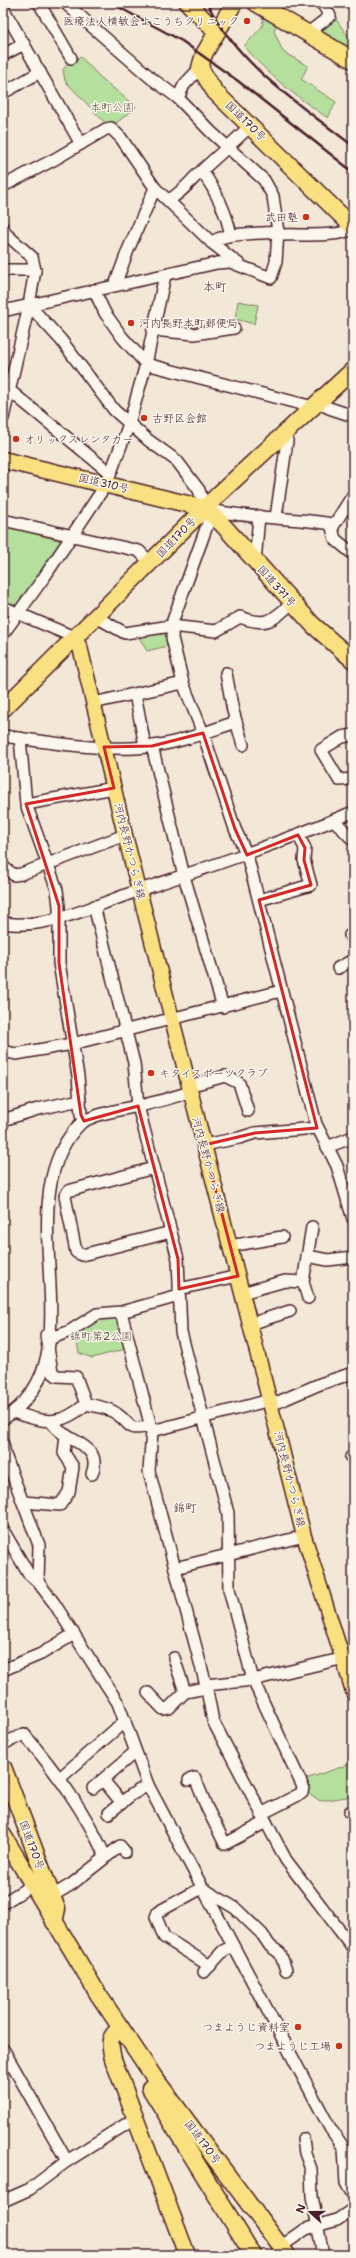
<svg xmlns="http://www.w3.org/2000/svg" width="356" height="2258" font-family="'Shantell Sans','Klee One',sans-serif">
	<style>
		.green { fill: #b4df9d; stroke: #7f7f64 }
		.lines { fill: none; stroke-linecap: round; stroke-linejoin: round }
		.minor-casing { stroke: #4a1f2b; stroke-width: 14 }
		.major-casing { stroke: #4a1f2b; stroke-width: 17 }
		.highway-casing { stroke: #4a1f2b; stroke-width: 19 }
		.minor { stroke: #fbf7ec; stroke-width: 11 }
		.major { stroke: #f9e181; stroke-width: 14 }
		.highway { stroke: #f9e181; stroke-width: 16 }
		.rail { stroke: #4a1f2b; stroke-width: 2.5 }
		.marked { fill: none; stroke: #d62828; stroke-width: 3; stroke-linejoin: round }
		.poi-dot { fill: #c8321e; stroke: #fbf7ec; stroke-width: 1.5 }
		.labels { text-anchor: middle; stroke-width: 3; stroke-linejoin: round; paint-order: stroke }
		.poi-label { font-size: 11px; fill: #4a1f2b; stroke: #fbf7ec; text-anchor: end }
		.park-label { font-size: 11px; fill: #644f48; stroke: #fbf7ec }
		.street-label { font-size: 11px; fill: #4a1f2b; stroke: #fbf7ec }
		.neighbourhood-label { font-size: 12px; fill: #4a1f2b; stroke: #fbf7ec }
	</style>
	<rect width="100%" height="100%" fill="#f3e8d7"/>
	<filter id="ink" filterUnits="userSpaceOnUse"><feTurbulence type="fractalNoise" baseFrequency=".025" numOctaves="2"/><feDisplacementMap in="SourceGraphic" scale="8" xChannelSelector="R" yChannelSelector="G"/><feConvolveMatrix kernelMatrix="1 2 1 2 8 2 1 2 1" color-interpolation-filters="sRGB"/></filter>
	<g filter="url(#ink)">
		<g class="green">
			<path d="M 264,14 L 278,20 L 274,31 L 283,52 L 308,66 L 301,79 L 336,102 L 328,118 C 295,96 269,76 244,46 L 262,27 Z"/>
			<path d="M 335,18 L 353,43 L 353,50 L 319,30 Z"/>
			<path d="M 81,57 L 100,77 L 136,107 L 115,124 L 107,125 L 65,81 L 63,70 L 68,63 Z"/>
			<path d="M 238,301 L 258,305 L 254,324 L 235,319 Z"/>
			<path d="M 3,525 L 62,541 L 17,609 L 3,604 Z"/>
			<path d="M 168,631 L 171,645 L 147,651 L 140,639 L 140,635 Z"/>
			<path d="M 116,1316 L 126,1349 L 92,1358 L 79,1353 L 75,1333 L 95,1317 Z"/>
			<path d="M 353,1763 L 353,1796 L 320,1801 L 306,1791 L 303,1780 Z"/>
		</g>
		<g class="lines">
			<defs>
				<g id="minor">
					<path d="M 39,3 L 71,58"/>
					<path d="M 3,8 L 81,144"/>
					<path d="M 308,33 L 330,16 L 322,3"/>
					<path d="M 3,55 L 24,44"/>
					<path d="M 3,93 L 40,72"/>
					<path d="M 178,98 L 184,85 L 200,68"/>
					<path d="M 202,171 C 216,191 226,211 231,235"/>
					<path d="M 3,186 L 55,159 L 106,129 L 111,128 L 121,138 L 155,188 L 212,243 L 239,264"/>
					<path d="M 169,200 C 182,192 187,185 197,175 C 215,158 233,143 250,126"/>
					<path d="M 3,228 L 6,234 L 32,257 L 35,270 L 29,305 L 3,418"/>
					<path d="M 212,243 C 221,232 263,234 278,232 L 282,235 C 300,234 340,238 353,228"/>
					<path d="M 3,270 L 35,270"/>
					<path d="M 115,285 L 128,250 L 155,188"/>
					<path d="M 94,290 L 105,313 L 122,337 L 146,364 L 313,407"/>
					<path d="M 29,305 L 61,340 L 114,410 L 148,440 L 177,461 L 199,490 L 208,518 L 208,523 L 173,620 L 172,638 L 183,683 L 203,733 L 235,829 L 247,855 L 316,1124 L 337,1166 L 353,1219"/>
					<path d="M 3,311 L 217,263 L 230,262 L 271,278 L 276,262 L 278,232 L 273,196 L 264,180 L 211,132 L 178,98 L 151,78 L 65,3"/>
					<path d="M 153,330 L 194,334 L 234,328"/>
					<path d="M 3,388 L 9,390 L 110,473"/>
					<path d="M 318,402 L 329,408 L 353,416"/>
					<path d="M 353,495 L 332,528 L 335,539 L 353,554"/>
					<path d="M 207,509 C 247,519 291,517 332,524"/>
					<path d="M 276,517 L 287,441 L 285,432"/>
					<path d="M 3,520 L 139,551 L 151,563"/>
					<path d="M 255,562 L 259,516"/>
					<path d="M 3,607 L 74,637"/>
					<path d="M 96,617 L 125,633 L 171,626 L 216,631 L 240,617 C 267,627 272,621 292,603"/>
					<path d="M 3,634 L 45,576 L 107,483 L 129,424 L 146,364 L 165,275"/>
					<path d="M 226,673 L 233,711 L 243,745"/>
					<path d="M 135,694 L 145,746"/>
					<path d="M 93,703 L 183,683"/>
					<path d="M 353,735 L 342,737 L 321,750 L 339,780 L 353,779"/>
					<path d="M 3,736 C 46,742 112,753 154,746 C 182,742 209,731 236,722"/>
					<path d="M 20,738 L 26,804 L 57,890 L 59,906 L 59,963 L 78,1076 L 81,1115 L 84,1121"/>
					<path d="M 152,746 L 184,876 L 223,1007"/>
					<path d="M 26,804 L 114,788"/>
					<path d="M 334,820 L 353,840"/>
					<path d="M 3,867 L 14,875 L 21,874 L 125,835"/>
					<path d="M 259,900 L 311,885 L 304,860 L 305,848 L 298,835"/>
					<path d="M 94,906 L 134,1063 L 138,1106 L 178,1259 L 181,1332 L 228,1513 L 229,1589 L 253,1680 L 303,1787 L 302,1793 L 261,1814"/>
					<path d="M 3,923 C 49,930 97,904 140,890 C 212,866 283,842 353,812"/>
					<path d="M 350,935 L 353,941"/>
					<path d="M 338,968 L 353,960"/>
					<path d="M 3,1051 L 16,1054 L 72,1044 L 281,991"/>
					<path d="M 189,1086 L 225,1076 L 239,1083 L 248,1111"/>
					<path d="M 3,1120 L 38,1109 L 80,1100"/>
					<path d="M 204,1145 L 239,1138 L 255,1133 L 317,1128"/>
					<path d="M 327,1147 L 353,1137"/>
					<path d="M 154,1168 L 68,1191 L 65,1196 L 76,1252 L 82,1255 L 171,1232"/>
					<path d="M 230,1246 L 282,1237"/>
					<path d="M 307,1256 L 328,1260 L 353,1257"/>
					<path d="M 179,1289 L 238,1276"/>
					<path d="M 242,1293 L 285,1281 L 303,1282"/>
					<path d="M 308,1298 L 303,1282 L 312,1227"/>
					<path d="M 121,1312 L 152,1431 L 149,1471 L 206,1685 L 213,1721 L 286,1860 L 353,1948"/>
					<path d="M 250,1324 L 290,1311"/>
					<path d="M 46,1335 L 52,1372 L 57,1376 L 76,1377 L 86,1404 C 96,1406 110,1408 117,1414 C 134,1426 125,1431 150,1426"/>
					<path d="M 47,1340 L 70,1331 L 97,1314 L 121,1312 L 179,1296"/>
					<path d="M 271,1405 L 320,1384 L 353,1373"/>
					<path d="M 14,1412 C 45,1424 61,1426 86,1404"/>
					<path d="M 3,1419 C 104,1358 0,1201 82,1122 C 99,1113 119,1110 138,1106 C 155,1103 173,1097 190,1092"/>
					<path d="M 51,1421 C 63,1443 104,1442 92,1474"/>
					<path d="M 152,1431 L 270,1400"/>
					<path d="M 3,1444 L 5,1455 L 39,1545 L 38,1582"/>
					<path d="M 351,1457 L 353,1459"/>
					<path d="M 23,1502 L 60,1505 L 69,1492 L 73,1467 L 64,1453 L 66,1435"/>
					<path d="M 3,1530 L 28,1573 L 38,1582 L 54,1603 L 118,1703 L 148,1785 L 330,2128 L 344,2148 L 346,2183 L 353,2195"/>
					<path d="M 175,1568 L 304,1536"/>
					<path d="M 174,1658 L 185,1692"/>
					<path d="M 3,1670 L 41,1654 L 74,1634"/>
					<path d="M 206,1685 L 253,1680 L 353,1656"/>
					<path d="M 148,1693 L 163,1709 L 169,1708 L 185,1692 L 206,1688"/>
					<path d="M 3,1744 L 24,1734 C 56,1772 85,1811 105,1856"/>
					<path d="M 60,1778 L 125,1721"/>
					<path d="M 103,1780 L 122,1803"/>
					<path d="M 189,1780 L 195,1778 L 207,1808 L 225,1844 L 266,1822"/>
					<path d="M 93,1788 L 135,1752"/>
					<path d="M 350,1812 L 353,1811"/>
					<path d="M 109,1813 L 131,1795 L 148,1785"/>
					<path d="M 52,1896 L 72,1884 L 120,1846 L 125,1852"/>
					<path d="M 3,1903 L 31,1886"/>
					<path d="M 210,1966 L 164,1937 L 156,1917 L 158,1912 L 202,1888 L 235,1908 L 262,1934 L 270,1946 L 280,1953 L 286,1970"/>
					<path d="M 204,1972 L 223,1951 L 233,1946"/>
					<path d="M 3,2049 L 67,2161"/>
					<path d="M 303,2139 L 305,2153 L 311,2169 L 312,2196 L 323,2255"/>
					<path d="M 3,2201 L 30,2189 L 67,2161 L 136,2118"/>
					<path d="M 286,2243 L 306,2229 L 337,2220 L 353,2209"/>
				</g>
				<path id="major" d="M 74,637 L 80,647 L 125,835 L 304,1536 L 353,1691"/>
				<g id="highway">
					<path d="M 188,3 L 216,32"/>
					<path d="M 234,3 L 204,54 L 200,68 L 215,92 L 353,227"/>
					<path d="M 256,3 L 353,60"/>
					<path d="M 3,460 L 204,508 L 221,523 L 313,625 L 353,660"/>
					<path d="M 3,709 L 220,493 L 353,370"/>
					<path d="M 3,1767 L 57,1909 L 54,1922"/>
					<path d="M 3,1835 L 98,1994 L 154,2077 L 287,2255"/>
					<path d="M 121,2028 C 107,2037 110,2044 113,2059 L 187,2255"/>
					<path d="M 150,2088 L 253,2255"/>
				</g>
			</defs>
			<use href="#minor" class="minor-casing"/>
			<use href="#major" class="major-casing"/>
			<use href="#highway" class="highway-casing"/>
			<use href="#minor" class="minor"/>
			<use href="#major" class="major"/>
			<use href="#highway" class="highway"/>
			<g class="rail">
				<path d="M 111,3 L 182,41 L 238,81 L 353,172"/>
				<path d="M 207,3 C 239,66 299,104 353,146"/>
			</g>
		</g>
	</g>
	<path class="marked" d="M 203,733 L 235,829 L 247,855 L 298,835 L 305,848 L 304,860 L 311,885 L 259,900 L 317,1128 L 255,1133 L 204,1145 L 238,1276 L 179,1289 L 178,1259 L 138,1106 L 84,1121 L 81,1115 L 59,963 L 59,906 L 26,804 L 114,788 L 104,747 L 152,746 Z"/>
	<g class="poi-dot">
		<circle cx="247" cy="21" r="4"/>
		<circle cx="306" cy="217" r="4"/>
		<circle cx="131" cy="323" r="4"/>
		<circle cx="144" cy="418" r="4"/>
		<circle cx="16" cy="439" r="4"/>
		<circle cx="151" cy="1073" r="4"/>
		<circle cx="298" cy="2027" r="4"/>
		<circle cx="339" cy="2046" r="4"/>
	</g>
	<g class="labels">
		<g class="poi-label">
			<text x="239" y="25">医療法人横敏会よこうちクリニック</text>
			<text x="298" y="221">武田塾</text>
			<text x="139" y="327" text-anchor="start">河内長野本町郵便局</text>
			<text x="152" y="422" text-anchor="start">古野区会館</text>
			<text x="24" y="443" text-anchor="start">オリックスレンタカー</text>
			<text x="159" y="1077" text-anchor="start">キタイスポーツクラブ</text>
			<text x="290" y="2031">つまようじ資料室</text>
			<text x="331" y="2050">つまようじ工場</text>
		</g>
		<g class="park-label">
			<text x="112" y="111">本町公園</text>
			<text x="101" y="1340">錦町第2公園</text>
		</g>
		<g class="street-label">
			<text transform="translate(246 121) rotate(44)" y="4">国道170号</text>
			<text transform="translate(104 483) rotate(13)" y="4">国道310号</text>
			<text transform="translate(176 537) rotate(-46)" y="4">国道170号</text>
			<text transform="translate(277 586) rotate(48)" y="4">国道371号</text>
			<text transform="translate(130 851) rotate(76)" y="4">河内長野かつらぎ線</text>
			<text transform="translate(209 1165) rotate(75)" y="4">河内長野かつらぎ線</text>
			<text transform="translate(290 1479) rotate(76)" y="4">河内長野かつらぎ線</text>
			<text transform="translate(32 1845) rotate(69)" y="4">国道170号</text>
			<text transform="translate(203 2142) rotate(53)" y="4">国道170号</text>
		</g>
		<g class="neighbourhood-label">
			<text x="215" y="291">本町</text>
			<text x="185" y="1512">錦町</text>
		</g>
	</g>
	<rect width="356" height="2258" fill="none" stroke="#fbf7ec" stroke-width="16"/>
	<rect x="8" y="8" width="340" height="2242" fill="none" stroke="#4a1f2b" stroke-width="1.5" filter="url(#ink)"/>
	<g transform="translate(310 2212) rotate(291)" stroke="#fbf7ec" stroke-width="3" paint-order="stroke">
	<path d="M0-3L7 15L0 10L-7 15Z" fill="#4a1f2b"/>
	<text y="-6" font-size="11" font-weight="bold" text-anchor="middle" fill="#4a1f2b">N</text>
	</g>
</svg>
